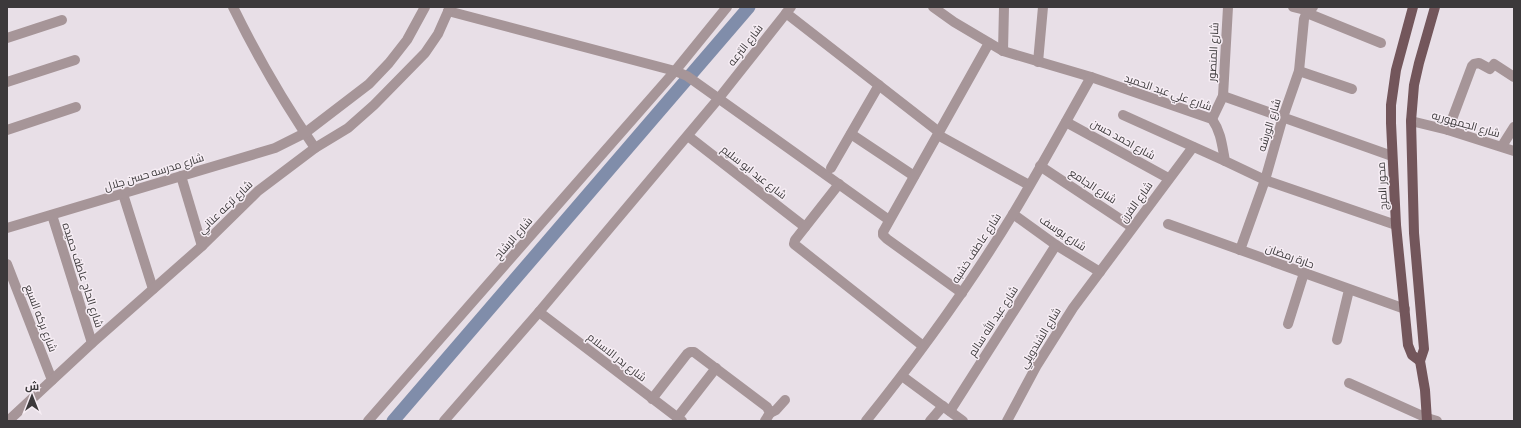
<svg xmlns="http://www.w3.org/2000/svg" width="1521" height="428" font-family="'Exo 2',Cairo,sans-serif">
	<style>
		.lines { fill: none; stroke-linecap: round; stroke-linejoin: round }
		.canal { stroke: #808daa; stroke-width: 13 }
		.minor { stroke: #a69598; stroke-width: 10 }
		.major { stroke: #73565b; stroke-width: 10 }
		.labels { text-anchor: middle; stroke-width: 3; stroke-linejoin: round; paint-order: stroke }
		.street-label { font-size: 11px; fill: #3c393b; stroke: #f6edf4 }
	</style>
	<rect width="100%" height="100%" fill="#e8dfe7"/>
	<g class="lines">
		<path class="canal" d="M 393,421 L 749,7"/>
		<g class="minor">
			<path d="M 233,7 C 257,56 284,103 315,148"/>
			<path d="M 933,7 L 954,22 L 1003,51 L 1091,77 L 1212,119 C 1221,132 1222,145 1225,161 L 1265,180 L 1396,225"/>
			<path d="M 1293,7 L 1309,11"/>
			<path d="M 448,11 L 675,71 L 687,76 L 889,220"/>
			<path d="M 786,13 L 939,132"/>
			<path d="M 1307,13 L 1381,43"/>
			<path d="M 7,38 L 62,20"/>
			<path d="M 1003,51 L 1004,7"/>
			<path d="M 1038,62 L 1043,7"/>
			<path d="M 1299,71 L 1352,89"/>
			<path d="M 7,82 L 75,60"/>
			<path d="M 1223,96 L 1392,156"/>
			<path d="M 1123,115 L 1225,161"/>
			<path d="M 1212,119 L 1223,96 L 1228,7"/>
			<path d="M 1411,121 L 1448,130 L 1514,151"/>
			<path d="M 1066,122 L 1168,178"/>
			<path d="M 7,130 L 76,107"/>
			<path d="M 1448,130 L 1472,66 L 1474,64 L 1479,63 L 1490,69 L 1494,64 L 1514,77"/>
			<path d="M 851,134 L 914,176"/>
			<path d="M 938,135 L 1029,185"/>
			<path d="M 688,136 L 805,227"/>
			<path d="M 1502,146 L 1514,127"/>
			<path d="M 1040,166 L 1132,227"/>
			<path d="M 831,168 L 879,85"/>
			<path d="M 181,176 L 202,246"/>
			<path d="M 839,184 L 795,240 L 794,244 L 923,346"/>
			<path d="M 123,194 L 153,289"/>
			<path d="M 1013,214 L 1056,245 L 1100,272"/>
			<path d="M 52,215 L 92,343"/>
			<path d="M 1168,224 L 1405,309"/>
			<path d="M 7,228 L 275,148 L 305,133 L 369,84 L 389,63 L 407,40 L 425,7"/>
			<path d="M 1240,250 L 1265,180 L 1283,117 L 1299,71 L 1304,19 L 1306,14 L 1313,7"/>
			<path d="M 7,264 L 52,380"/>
			<path d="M 962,293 L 887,239 L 883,235 L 883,232 L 989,43"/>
			<path d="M 539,312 L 682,421"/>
			<path d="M 1288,324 L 1304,273"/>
			<path d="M 1337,340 L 1349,290"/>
			<path d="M 902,376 L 963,421"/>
			<path d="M 1349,383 L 1427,418 L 1437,421"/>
			<path d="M 652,399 L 687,354 L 690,352 L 694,352 L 767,407 L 770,413 L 765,421"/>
			<path d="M 950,411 L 1056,245"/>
			<path d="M 770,413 L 776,410 L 785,400"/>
			<path d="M 677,418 L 716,368"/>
			<path d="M 8,421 L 92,343 L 202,246 L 258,191 L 315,148 L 348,128 L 374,105 L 425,53 L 438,34 L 450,7"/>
			<path d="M 368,421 L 675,71 L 727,7"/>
			<path d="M 444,421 L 539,312 L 719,98 L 791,7"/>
			<path d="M 866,421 C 919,355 969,286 1013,214 C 1040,169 1065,123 1091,77"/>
			<path d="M 930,421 L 943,406"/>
			<path d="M 1007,421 L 1037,365 L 1073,308 L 1193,147"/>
		</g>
		<g class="major">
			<path d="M 1413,7 L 1396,70 L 1391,105 L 1391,123 L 1396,225 L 1408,345 L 1412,355 L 1420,361"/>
			<path d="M 1427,421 L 1425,390 L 1420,361 L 1424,349 L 1414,233 L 1411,121 L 1414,85 L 1419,63 L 1435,7"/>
		</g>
	</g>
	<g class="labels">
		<g class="street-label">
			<text transform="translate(745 45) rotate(-52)" y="4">شارع الترعه</text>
			<text transform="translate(1213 52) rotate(-87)" y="4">شارع المنصور</text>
			<text transform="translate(1168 92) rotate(19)" y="4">شارع علي عبد الحميد</text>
			<text transform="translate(1466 124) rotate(16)" y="4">شارع الجمهوريه</text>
			<text transform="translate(1269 125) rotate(-73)" y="4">شارع الورشه</text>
			<text transform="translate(1123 139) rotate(29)" y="4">شارع احمد حسن</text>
			<text transform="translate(154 172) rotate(-17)" y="4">شارع مدرسه حسن جلال</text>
			<text transform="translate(754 172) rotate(38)" y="4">شارع عيد ابو سليم</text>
			<text transform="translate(1093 186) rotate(33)" y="4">شارع الجامع</text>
			<text transform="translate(1382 186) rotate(-93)" y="4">محور المرج</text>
			<text transform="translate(1136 202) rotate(-54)" y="4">شارع الفرن</text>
			<text transform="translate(225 207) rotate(-44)" y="4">شارع ترعه عناني</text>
			<text transform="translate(1063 233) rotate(34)" y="4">شارع يوسف</text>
			<text transform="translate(513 238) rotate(-49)" y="4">شارع الرشاح</text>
			<text transform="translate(976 248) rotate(-57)" y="4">شارع عاطف خشبه</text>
			<text transform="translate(1290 256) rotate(20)" y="4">حارة رمضان</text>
			<text transform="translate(83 275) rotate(72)" y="4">شارع الحاج عاطف حميده</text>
			<text transform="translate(41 318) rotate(69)" y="4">شارع بركه السبع</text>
			<text transform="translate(993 321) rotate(-57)" y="4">شارع عبد الله سالم</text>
			<text transform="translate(1040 338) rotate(-59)" y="4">شارع الشندويلي</text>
			<text transform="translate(617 357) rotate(38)" y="4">شارع بدر الاسلام</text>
		</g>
	</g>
	<rect width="1521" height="428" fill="none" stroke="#3c393b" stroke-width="16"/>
	<g transform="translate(32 396)" stroke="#f6edf4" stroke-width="3" paint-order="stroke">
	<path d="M0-3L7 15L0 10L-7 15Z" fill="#3c393b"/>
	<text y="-6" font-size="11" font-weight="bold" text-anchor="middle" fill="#3c393b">ش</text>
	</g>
</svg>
